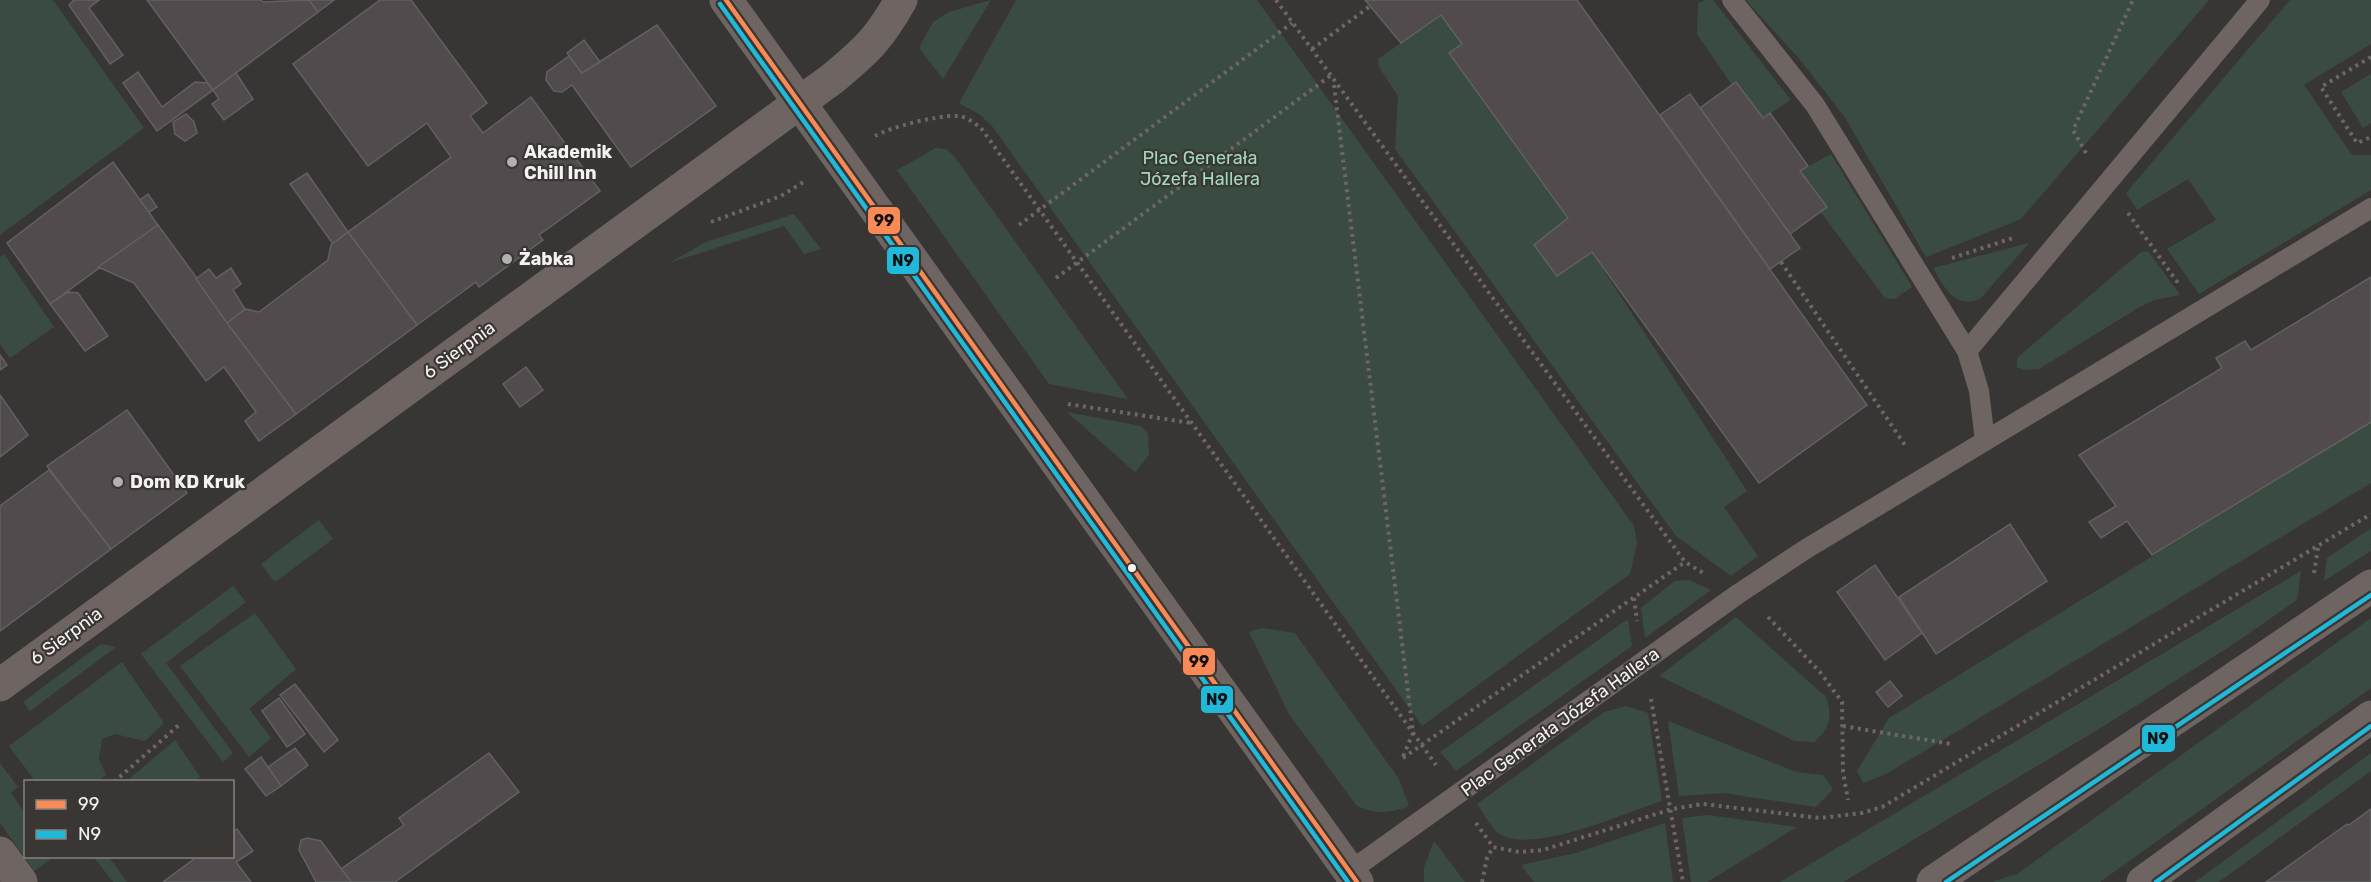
<svg xmlns="http://www.w3.org/2000/svg" width="2371" height="882" font-family="Rubik,sans-serif">
	<style>
		.green { fill: #3a4c42 }
		.building { fill: #514b4d; stroke: #626060; stroke-width: 1.5 }
		.lines { fill: none; stroke-linecap: round; stroke-linejoin: round }
		.path { stroke: #6e6665; stroke-width: 4; stroke-dasharray: 3 4.5; stroke-linecap: butt }
		.service { stroke: #6e6461; stroke-width: 20 }
		.minor { stroke: #6e6461; stroke-width: 33 }
		.tertiary { stroke: #6e6461; stroke-width: 33 }
		.bus-1-casing { stroke: #393634; stroke-width: 9 }
		.bus-2-casing { stroke: #393634; stroke-width: 9 }
		.bus-1 { stroke: #f98a56; stroke-width: 4.5 }
		.bus-2 { stroke: #20b9da; stroke-width: 4.5 }
		.poi-dot { fill: #b2b1af; stroke: #393634; stroke-width: 2 }
		.bus-dot { fill: #f4f3f1; stroke: #393634; stroke-width: 2 }
		.labels { text-anchor: middle; stroke-width: 4.5; stroke-linejoin: round; paint-order: stroke }
		.poi-label { font-size: 18px; font-weight: bold; fill: #f4f3f1; stroke: #393634; text-anchor: start }
		.park-label { font-size: 18px; fill: #a1dbbf; stroke: #393634 }
		.street-label { font-size: 18px; fill: #f4f3f1; stroke: #393634 }
		.line-badge { stroke: #393634; stroke-width: 2 }
		.pale-badge-label { font-size: 16px; text-anchor: middle; font-weight: bold; fill: #111 }
	</style>
	<rect width="100%" height="100%" fill="#383635"/>
	<g class="green">
		<path d="M 0,0 L 53,0 L 144,128 L 0,235 Z"/>
		<path d="M 991,0 L 943,79 L 919,48 L 933,22 L 949,12 Z"/>
		<path d="M 1016,0 L 1257,0 L 1634,526 L 1637,543 L 1630,574 L 1422,726 L 992,126 L 979,114 L 959,103 Z"/>
		<path d="M 1706,0 L 1713,0 L 1791,100 L 1763,118 L 1737,82 L 1732,85 L 1697,34 L 1698,3 Z"/>
		<path d="M 1746,0 L 2209,0 L 2021,219 L 1926,257 L 1844,116 L 1801,61 Z"/>
		<path d="M 2290,0 L 2371,0 L 2371,44 L 2304,85 L 2352,155 L 2371,155 L 2371,190 L 2199,294 L 2167,249 L 2216,220 L 2188,179 L 2137,210 L 2126,193 Z"/>
		<path d="M 1441,15 L 1462,44 L 1449,53 L 1568,218 L 1534,245 L 1592,252 L 1747,491 L 1724,507 L 1758,556 L 1731,576 L 1676,536 L 1395,149 L 1398,96 L 1379,67 L 1378,59 Z"/>
		<path d="M 2371,74 L 2371,123 L 2363,128 L 2341,92 Z"/>
		<path d="M 936,148 L 946,149 L 954,156 L 1128,399 L 1049,384 L 897,170 Z"/>
		<path d="M 1831,154 L 1912,287 L 1894,299 L 1885,298 L 1820,211 L 1826,207 L 1800,171 Z"/>
		<path d="M 794,214 L 821,249 L 804,254 L 784,226 L 669,263 L 706,242 Z"/>
		<path d="M 2029,243 L 1980,299 C 1954,309 1945,288 1933,268 Z"/>
		<path d="M 2148,251 L 2180,295 L 2154,300 L 2138,308 L 2039,369 L 2024,370 L 2017,367 L 2017,358 L 2141,252 Z"/>
		<path d="M 4,254 L 54,327 L 10,358 L 0,344 L 0,257 Z"/>
		<path d="M 1067,412 L 1141,426 L 1148,434 L 1149,455 L 1135,472 Z"/>
		<path d="M 2371,422 L 2371,483 L 1886,774 L 1863,783 L 1857,771 L 1889,718 Z"/>
		<path d="M 319,520 L 333,539 L 275,582 L 261,564 Z"/>
		<path d="M 2371,528 L 2371,551 L 2324,581 L 2327,558 Z"/>
		<path d="M 2301,571 L 2297,600 L 2232,645 L 2099,729 L 1843,882 L 1780,882 Z"/>
		<path d="M 1689,580 L 1711,590 L 1645,638 L 1641,608 L 1675,581 Z"/>
		<path d="M 233,586 L 246,602 L 166,663 L 233,753 L 223,762 L 141,654 Z"/>
		<path d="M 255,613 L 296,669 L 249,709 L 271,738 L 249,757 L 180,666 Z"/>
		<path d="M 1736,617 L 1826,697 C 1833,717 1830,728 1814,742 L 1795,741 L 1659,676 Z"/>
		<path d="M 2371,618 L 2371,688 L 2100,882 L 1991,882 L 2017,874 Z"/>
		<path d="M 1628,619 L 1632,646 L 1456,771 L 1440,752 Z"/>
		<path d="M 1261,628 L 1295,633 L 1399,779 L 1409,806 C 1392,813 1373,815 1356,805 L 1289,714 L 1249,632 Z"/>
		<path d="M 101,644 L 116,647 L 30,711 L 23,702 Z"/>
		<path d="M 122,662 L 164,723 L 145,741 L 115,734 L 102,739 L 99,759 L 106,775 L 98,781 L 35,781 L 9,746 Z"/>
		<path d="M 1626,706 L 1648,713 L 1662,801 C 1628,811 1526,859 1496,831 C 1489,824 1483,812 1477,804 L 1604,712 Z"/>
		<path d="M 1668,721 L 1796,772 L 1823,775 L 1833,789 L 1816,807 L 1723,793 L 1679,796 Z"/>
		<path d="M 175,740 L 200,777 L 194,781 L 127,781 Z"/>
		<path d="M 2371,753 L 2371,771 L 2219,882 L 2195,882 Z"/>
		<path d="M 0,763 L 18,787 L 11,793 L 25,813 L 26,856 L 54,857 L 34,871 L 0,823 Z"/>
		<path d="M 1707,815 L 1797,827 L 1707,882 L 1691,882 L 1682,818 Z"/>
		<path d="M 1665,823 L 1673,882 L 1534,882 L 1521,865 L 1576,853 Z"/>
		<path d="M 1434,841 L 1465,882 L 1424,882 L 1424,867 Z"/>
		<path d="M 94,857 L 109,857 L 127,882 L 113,882 Z"/>
	</g>
	<g class="building">
		<path d="M 74,0 L 99,0 L 89,8 L 123,55 L 110,64 L 69,5 Z"/>
		<path d="M 147,0 L 261,0 L 263,2 L 309,0 L 318,12 L 213,90 Z"/>
		<path d="M 309,0 L 334,0 L 318,12 Z"/>
		<path d="M 380,0 L 411,0 L 487,103 L 470,116 L 483,133 L 531,97 L 600,191 L 539,235 L 543,240 L 479,287 L 476,282 L 417,325 L 348,232 L 451,157 L 427,123 L 368,166 L 293,64 Z"/>
		<path d="M 1365,0 L 1577,0 L 1867,405 L 1759,483 L 1592,252 L 1557,276 L 1534,245 L 1568,218 L 1449,53 L 1462,44 L 1441,15 L 1401,43 Z"/>
		<path d="M 657,25 L 716,106 L 631,167 L 572,85 L 562,92 L 554,91 L 546,80 L 547,72 L 569,56 L 582,73 Z"/>
		<path d="M 584,40 L 600,62 L 582,73 L 567,53 Z"/>
		<path d="M 138,72 L 162,107 L 195,82 L 207,83 L 213,90 L 157,131 L 123,83 Z"/>
		<path d="M 236,73 L 253,99 L 224,120 L 212,104 L 219,99 L 213,90 Z"/>
		<path d="M 1736,82 L 1763,118 L 1770,113 L 1808,166 L 1800,171 L 1827,207 L 1790,234 L 1700,108 Z"/>
		<path d="M 1690,94 L 1800,248 L 1770,269 L 1660,115 Z"/>
		<path d="M 186,114 L 194,122 L 197,133 L 185,141 L 175,134 L 173,122 Z"/>
		<path d="M 113,162 L 158,225 L 50,304 L 7,243 Z"/>
		<path d="M 307,173 L 348,232 L 333,244 L 290,184 Z"/>
		<path d="M 148,194 L 157,207 L 149,212 L 140,200 Z"/>
		<path d="M 158,225 L 296,414 L 259,441 L 245,421 L 256,412 L 224,367 L 206,381 L 134,283 L 98,267 Z"/>
		<path d="M 348,232 L 417,325 L 296,414 L 227,323 L 245,309 L 259,312 L 328,260 L 331,245 Z"/>
		<path d="M 231,268 L 241,284 L 233,290 L 245,309 L 227,323 L 196,279 L 209,269 L 216,278 Z"/>
		<path d="M 2371,277 L 2371,422 L 2152,555 L 2127,521 L 2101,538 L 2089,522 L 2116,506 L 2079,455 L 2222,368 L 2216,358 L 2245,341 L 2251,350 Z"/>
		<path d="M 68,292 L 78,293 L 108,336 L 85,351 L 50,304 Z"/>
		<path d="M 0,355 L 7,365 L 0,370 Z"/>
		<path d="M 526,367 L 543,390 L 520,407 L 503,384 Z"/>
		<path d="M 0,395 L 28,435 L 0,457 Z"/>
		<path d="M 127,410 L 187,493 L 111,549 L 47,466 Z"/>
		<path d="M 49,470 L 111,549 L 0,631 L 0,506 Z"/>
		<path d="M 2010,524 L 2047,581 L 1936,654 L 1899,597 Z"/>
		<path d="M 1875,565 L 1922,633 L 1885,660 L 1837,592 Z"/>
		<path d="M 1890,681 L 1902,696 L 1888,707 L 1876,692 Z"/>
		<path d="M 295,684 L 338,740 L 324,752 L 280,695 Z"/>
		<path d="M 279,698 L 305,734 L 287,747 L 262,711 Z"/>
		<path d="M 295,748 L 308,765 L 281,786 L 268,767 Z"/>
		<path d="M 489,753 L 519,792 L 395,882 L 351,882 L 341,869 L 404,825 L 399,818 Z"/>
		<path d="M 261,757 L 281,786 L 266,796 L 245,769 Z"/>
		<path d="M 2371,809 L 2371,882 L 2266,882 L 2347,824 L 2349,825 Z"/>
		<path d="M 237,829 L 253,851 L 236,862 L 251,882 L 163,882 L 198,856 L 232,856 L 232,832 Z"/>
		<path d="M 307,838 L 321,841 L 351,882 L 316,882 L 299,850 L 301,840 Z"/>
	</g>
	<g class="lines">
		<g class="path">
			<path d="M 1276,0 L 1685,562 L 1705,574"/>
			<path d="M 1312,49 L 1369,7"/>
			<path d="M 2371,57 L 2321,87 L 2357,143 L 2371,137"/>
			<path d="M 1334,85 L 1413,733 L 1402,759"/>
			<path d="M 875,136 C 891,127 937,115 957,116 C 966,116 974,123 981,128 L 1436,765"/>
			<path d="M 2086,153 L 2073,130 L 2133,0"/>
			<path d="M 2128,213 L 2178,283"/>
			<path d="M 711,222 L 781,196 L 805,181"/>
			<path d="M 1019,225 L 1292,23"/>
			<path d="M 1952,258 L 2013,238"/>
			<path d="M 1781,262 L 1907,448"/>
			<path d="M 1056,278 L 1330,76"/>
			<path d="M 1068,404 L 1191,423"/>
			<path d="M 2314,573 L 2318,548"/>
			<path d="M 1634,598 L 1637,621"/>
			<path d="M 1768,617 L 1820,672 L 1842,702 L 1843,772 L 1848,800"/>
			<path d="M 1651,699 L 1683,882"/>
			<path d="M 1843,726 L 1951,744"/>
			<path d="M 1403,758 L 1685,562"/>
			<path d="M 114,782 L 179,725"/>
			<path d="M 1476,823 L 1493,847 L 1519,852 L 1543,850 L 1672,809 L 1703,804 L 1820,818 L 1862,813 L 1882,807 L 2371,514"/>
			<path d="M 1482,882 L 1487,858 L 1493,847"/>
		</g>
		<g class="service">
			<path d="M 1732,0 L 1815,105 L 1967,351"/>
			<path d="M 1985,441 L 2371,208"/>
			<path d="M 1350,871 L 1738,594 L 1806,549 L 1985,441 L 1979,391 L 1967,351 L 2260,0"/>
		</g>
		<path class="minor" d="M 0,853 L 21,882"/>
		<g class="tertiary">
			<path d="M 726,0 L 1357,882"/>
			<path d="M 0,685 L 832,79 C 867,50 879,39 901,0"/>
			<path d="M 1933,882 L 2371,586"/>
			<path d="M 2143,882 L 2371,717"/>
		</g>
		<defs>
			<path id="bus-1" d="M 726,0 L 1357,882"/>
			<g id="bus-2">
				<path d="M 720,4 L 1348,882"/>
				<path d="M 1946,882 L 2371,595"/>
				<path d="M 2156,882 L 2371,726"/>
			</g>
		</defs>
		<use href="#bus-1" class="bus-1-casing"/>
		<use href="#bus-2" class="bus-2-casing"/>
		<use href="#bus-1" class="bus-1"/>
		<use href="#bus-2" class="bus-2"/>
	</g>
	<g class="poi-dot">
		<circle cx="512" cy="162" r="6"/>
		<circle cx="507" cy="259" r="6"/>
		<circle cx="118" cy="482" r="6"/>
	</g>
	<circle class="bus-dot" cx="1132" cy="568" r="5"/>
	<g class="labels">
		<g class="poi-label">
			<text x="524" y="158">Akademik<tspan x="524" dy="21">Chill Inn</tspan></text>
			<text x="519" y="265">Żabka</text>
			<text x="130" y="488">Dom KD Kruk</text>
		</g>
		<g class="park-label">
			<text x="1200" y="164">Plac Generała<tspan x="1200" dy="21">Józefa Hallera</tspan></text>
		</g>
		<g class="street-label">
			<text transform="translate(459 350) rotate(-36)" y="6">6 Sierpnia</text>
			<text transform="translate(66 636) rotate(-36)" y="6">6 Sierpnia</text>
			<text transform="translate(1560 722) rotate(-36)" y="6">Plac Generała Józefa Hallera</text>
		</g>
	</g>
	<g class="line-badge">
		<rect x="867" y="206" width="34" height="29" rx="6" fill="#f98a56"/>
		<rect x="886" y="246" width="34" height="29" rx="6" fill="#20b9da"/>
		<rect x="1182" y="647" width="34" height="29" rx="6" fill="#f98a56"/>
		<rect x="1200" y="685" width="34" height="29" rx="6" fill="#20b9da"/>
		<rect x="2141" y="724" width="35" height="29" rx="6" fill="#20b9da"/>
	</g>
	<g class="pale-badge-label">
		<text x="884" y="226">99</text>
		<text x="903" y="266">N9</text>
		<text x="1199" y="667">99</text>
		<text x="1217" y="705">N9</text>
		<text x="2158" y="744">N9</text>
	</g>
	<rect x="24" y="780" width="210" height="78" fill="#393634" stroke="#848280" stroke-width="1.5"/>
	<rect x="36" y="800" width="30" height="9" fill="#f98a56" stroke="#848280" stroke-width="1.5"/>
	<text x="78" y="810" font-size="18" fill="#f4f3f1">99</text>
	<rect x="36" y="830" width="30" height="9" fill="#20b9da" stroke="#848280" stroke-width="1.5"/>
	<text x="78" y="840" font-size="18" fill="#f4f3f1">N9</text>
</svg>
